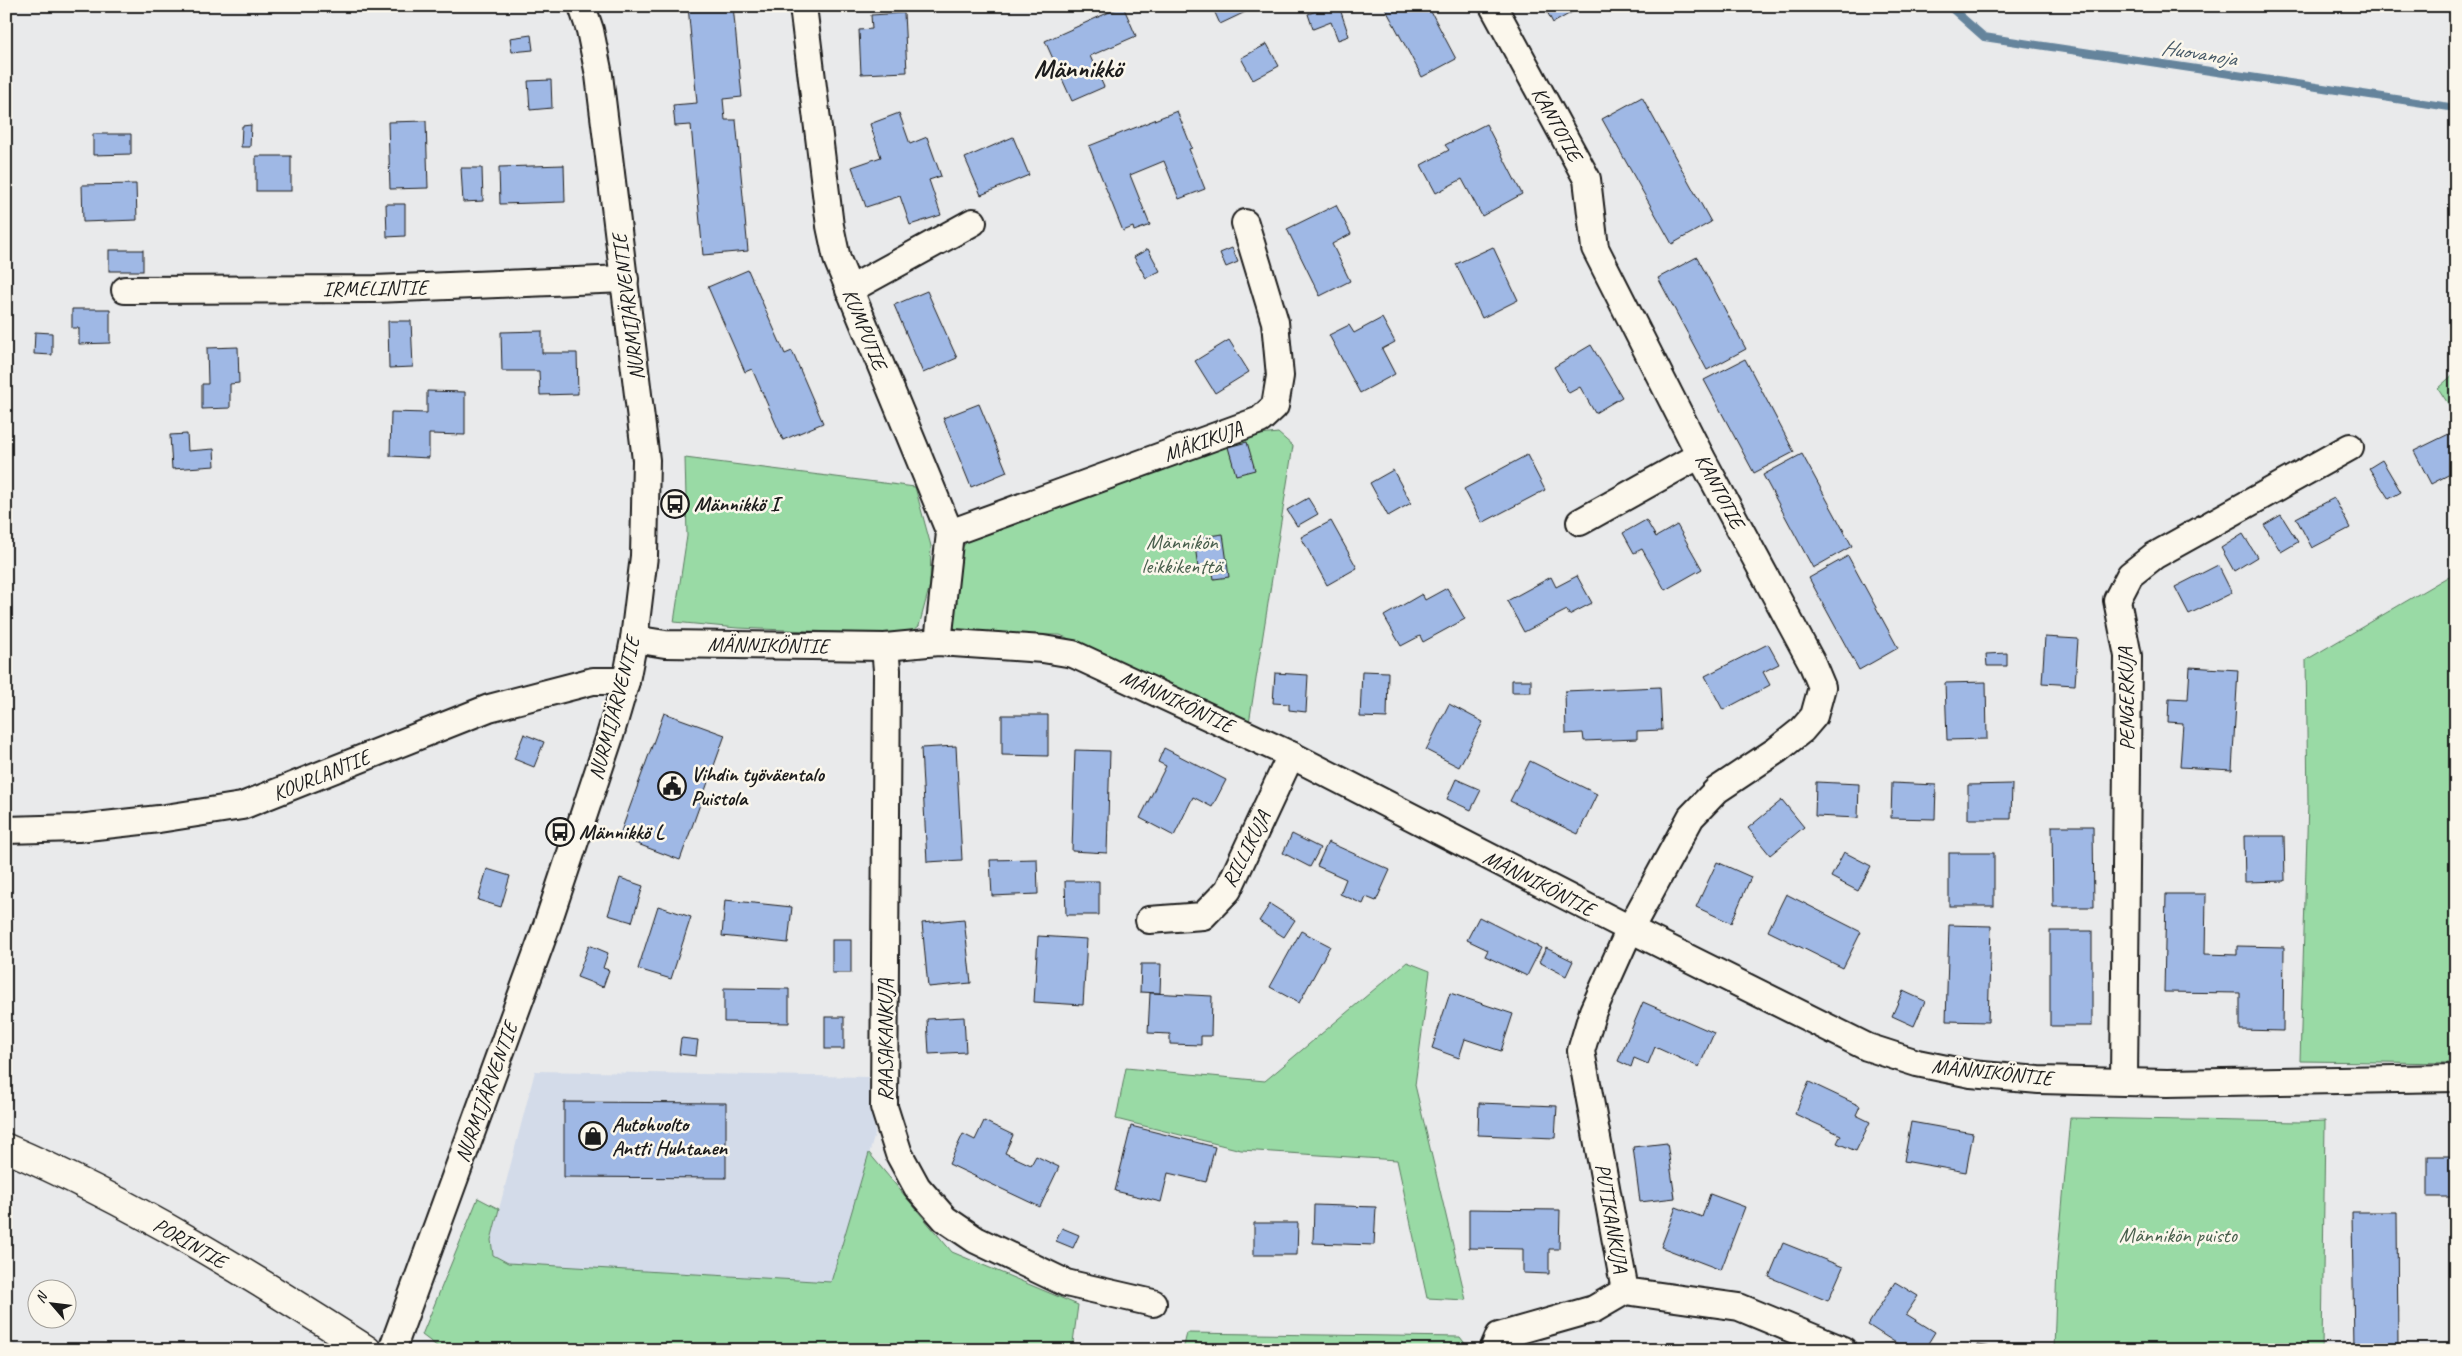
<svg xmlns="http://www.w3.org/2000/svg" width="2462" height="1356" font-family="Caveat,sans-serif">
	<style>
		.built { fill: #d3dbe9 }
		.green { fill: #99daa5; stroke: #5a7b60 }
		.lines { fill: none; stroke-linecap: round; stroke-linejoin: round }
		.stream { stroke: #65849c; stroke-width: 8 }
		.building { fill: #9fb8e5; stroke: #1c1c1c }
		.minor-casing { stroke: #1c1c1c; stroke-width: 30 }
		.highway-casing { stroke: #1c1c1c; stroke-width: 31 }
		.minor { stroke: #fbf7ec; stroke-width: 26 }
		.highway { stroke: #fbf7ec; stroke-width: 28 }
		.labels { text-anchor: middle; stroke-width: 5; stroke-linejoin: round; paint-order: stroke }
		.street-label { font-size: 21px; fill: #1c1c1c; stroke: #fbf7ec }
		.poi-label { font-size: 21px; font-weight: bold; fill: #1c1c1c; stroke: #fbf7ec; text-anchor: start }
		.park-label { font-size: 21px; fill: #485e4c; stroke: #fbf7ec }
		.water-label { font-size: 22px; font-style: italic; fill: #465967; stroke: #fbf7ec }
		.district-label { font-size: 26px; font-weight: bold; fill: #1c1c1c; stroke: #fbf7ec }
	</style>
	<rect width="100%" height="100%" fill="#e9eaeb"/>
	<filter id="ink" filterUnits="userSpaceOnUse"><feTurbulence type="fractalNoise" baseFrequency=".02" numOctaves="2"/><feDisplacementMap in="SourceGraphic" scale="10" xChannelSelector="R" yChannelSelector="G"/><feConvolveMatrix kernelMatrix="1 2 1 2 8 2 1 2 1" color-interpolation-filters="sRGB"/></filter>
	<g filter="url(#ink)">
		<path class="built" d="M 535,1071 L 868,1077 L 875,1134 L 831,1282 L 508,1263 L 493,1255 L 491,1240 Z"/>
		<g class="green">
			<path d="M 2456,372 L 2456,416 L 2438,388 Z"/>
			<path d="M 1278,433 L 1293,446 L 1249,723 L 1079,643 L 1060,635 L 959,634 L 949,620 L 958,552 L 973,535 L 1260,435 Z"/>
			<path d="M 685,458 L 915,487 L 931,546 L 930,585 L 919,626 L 907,635 L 737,628 L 674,622 L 687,536 Z"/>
			<path d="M 2456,572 L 2456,1063 L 2300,1061 L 2308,802 L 2306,660 Z"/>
			<path d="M 1407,962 L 1430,971 L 1415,1085 L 1466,1300 L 1427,1298 L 1397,1160 L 1241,1150 L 1116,1119 L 1126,1068 L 1265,1081 Z"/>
			<path d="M 2070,1118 L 2301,1122 L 2325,1121 L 2322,1350 L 2054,1350 L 2057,1264 Z"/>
			<path d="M 869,1153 L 952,1252 L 1078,1305 L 1072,1350 L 442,1350 L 422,1335 L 478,1198 L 499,1209 L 491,1240 L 493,1255 L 508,1263 L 831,1282 Z"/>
			<path d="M 1187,1333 L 1460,1337 L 1470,1350 L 1183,1350 Z"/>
		</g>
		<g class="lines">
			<path class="stream" d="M 1949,6 L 1984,37 L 2456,108"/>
		</g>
		<g class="building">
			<path d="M 688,6 L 733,6 L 742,97 L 723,99 L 725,120 L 736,120 L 748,251 L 703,255 L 691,125 L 675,126 L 673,105 L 697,103 Z"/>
			<path d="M 1123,6 L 1136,36 L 1090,56 L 1104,87 L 1072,101 L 1045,41 Z"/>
			<path d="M 1212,6 L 1258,6 L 1220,24 Z"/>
			<path d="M 1330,6 L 1339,6 L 1349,36 L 1338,40 L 1331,22 L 1313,29 L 1308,14 Z"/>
			<path d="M 1384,6 L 1428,6 L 1456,59 L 1422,77 Z"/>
			<path d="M 1544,6 L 1583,6 L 1553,23 Z"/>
			<path d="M 904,13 L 907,72 L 861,74 L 859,30 L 872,29 L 871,15 Z"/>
			<path d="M 531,35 L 533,50 L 512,52 L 510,38 Z"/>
			<path d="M 1267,44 L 1279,66 L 1253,80 L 1241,58 Z"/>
			<path d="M 551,80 L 552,108 L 530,110 L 528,81 Z"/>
			<path d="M 1642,97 L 1711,222 L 1672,244 L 1602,119 Z"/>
			<path d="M 1177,111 L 1192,148 L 1189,149 L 1205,189 L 1179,199 L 1164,161 L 1130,175 L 1150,225 L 1134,231 L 1133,227 L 1123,231 L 1089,146 Z"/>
			<path d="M 899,113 L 910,144 L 927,137 L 941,176 L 929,180 L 941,215 L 910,225 L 900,196 L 866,207 L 852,167 L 881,157 L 870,124 Z"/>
			<path d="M 426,121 L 428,188 L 390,189 L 388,122 Z"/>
			<path d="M 1486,124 L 1522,194 L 1482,216 L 1462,179 L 1436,193 L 1421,165 L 1449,150 L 1445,145 Z"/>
			<path d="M 251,125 L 250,147 L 241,147 L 242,126 Z"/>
			<path d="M 93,134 L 131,134 L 131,154 L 93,155 Z"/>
			<path d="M 1013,137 L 1029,175 L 981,195 L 965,158 Z"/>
			<rect x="256" y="156" width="35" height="35"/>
			<path d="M 564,165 L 565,202 L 500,204 L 499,167 Z"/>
			<path d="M 461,168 L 482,168 L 483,201 L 463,202 Z"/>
			<path d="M 136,184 L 137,220 L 83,222 L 82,185 Z"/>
			<path d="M 386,204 L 405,204 L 405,236 L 387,237 Z"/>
			<path d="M 1336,205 L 1351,234 L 1332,244 L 1350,281 L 1320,296 L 1287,229 Z"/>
			<path d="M 1493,247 L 1518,300 L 1482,318 L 1456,264 Z"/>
			<path d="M 1232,248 L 1238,262 L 1226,267 L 1220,253 Z"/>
			<path d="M 1148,249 L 1160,271 L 1146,278 L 1134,257 Z"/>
			<rect x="109" y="250" width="34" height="21"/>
			<path d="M 1697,257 L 1746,349 L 1707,370 L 1658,278 Z"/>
			<path d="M 748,270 L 785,354 L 792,351 L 823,423 L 783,440 L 752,369 L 745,372 L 708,287 Z"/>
			<path d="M 927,291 L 957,358 L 923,373 L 894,305 Z"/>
			<path d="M 72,309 L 110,309 L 110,343 L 79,344 L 79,328 L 72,328 Z"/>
			<path d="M 1382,318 L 1395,342 L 1382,349 L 1395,374 L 1360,393 L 1329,335 L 1349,325 L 1354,333 Z"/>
			<path d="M 388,321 L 411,321 L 413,367 L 389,368 Z"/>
			<path d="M 542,331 L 542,353 L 577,353 L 578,394 L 540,395 L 539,371 L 502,371 L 501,332 Z"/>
			<path d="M 35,332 L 52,333 L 52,355 L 34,354 Z"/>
			<path d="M 1229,340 L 1249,372 L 1215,393 L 1195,361 Z"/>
			<path d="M 1591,345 L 1622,397 L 1595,413 L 1580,387 L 1569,393 L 1554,367 Z"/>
			<path d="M 238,347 L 239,383 L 230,384 L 230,408 L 202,409 L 202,384 L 208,384 L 207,348 Z"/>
			<path d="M 1745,359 L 1794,452 L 1754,473 L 1704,380 Z"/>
			<path d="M 427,391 L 465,392 L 465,435 L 429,434 L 429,458 L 390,456 L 391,412 L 427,413 Z"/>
			<path d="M 979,404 L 1007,472 L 971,487 L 943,418 Z"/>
			<path d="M 2455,431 L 2456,471 L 2431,484 L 2414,451 Z"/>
			<path d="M 187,434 L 188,451 L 214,449 L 215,466 L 172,469 L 170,435 Z"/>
			<path d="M 1247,442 L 1255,470 L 1236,475 L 1228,447 Z"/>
			<path d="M 1802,454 L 1852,546 L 1813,568 L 1763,475 Z"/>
			<path d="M 1527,455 L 1545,490 L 1482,523 L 1464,489 Z"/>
			<path d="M 2382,460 L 2401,492 L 2389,499 L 2369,468 Z"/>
			<path d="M 1393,470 L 1411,503 L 1388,516 L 1370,483 Z"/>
			<path d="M 1308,498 L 1318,514 L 1297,526 L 1287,510 Z"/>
			<path d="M 2334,498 L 2350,528 L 2312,548 L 2296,518 Z"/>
			<path d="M 2281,515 L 2298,542 L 2281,552 L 2264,525 Z"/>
			<path d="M 1646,520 L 1656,537 L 1677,525 L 1702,569 L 1665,590 L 1642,549 L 1634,553 L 1623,533 Z"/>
			<path d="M 1331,521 L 1357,568 L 1327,585 L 1301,537 Z"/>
			<path d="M 1223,534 L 1229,577 L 1214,579 L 1212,566 L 1198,568 L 1194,538 Z"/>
			<path d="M 2243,534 L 2257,557 L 2234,571 L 2221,548 Z"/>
			<path d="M 1848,556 L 1898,648 L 1859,670 L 1809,578 Z"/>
			<path d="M 2218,565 L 2232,593 L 2189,614 L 2175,587 Z"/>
			<path d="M 1577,576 L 1592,603 L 1569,615 L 1567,610 L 1524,632 L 1507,601 L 1551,577 L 1556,587 Z"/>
			<path d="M 1447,588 L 1465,619 L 1423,642 L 1420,636 L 1401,646 L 1384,616 L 1422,594 L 1425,600 Z"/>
			<path d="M 2045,637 L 2078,639 L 2075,685 L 2042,683 Z"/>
			<path d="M 1768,644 L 1779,664 L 1763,672 L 1770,685 L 1723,710 L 1705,676 Z"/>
			<path d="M 2007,653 L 2007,666 L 1987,666 L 1986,654 Z"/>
			<path d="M 2190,667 L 2238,670 L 2232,770 L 2180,767 L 2183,723 L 2168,722 L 2169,698 L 2188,699 Z"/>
			<path d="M 1362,671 L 1388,672 L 1387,718 L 1360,717 Z"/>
			<path d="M 1275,673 L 1308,675 L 1306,712 L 1289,710 L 1289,704 L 1273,703 Z"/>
			<rect x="1512" y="680" width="19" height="12"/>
			<path d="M 1986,682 L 1987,739 L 1947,740 L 1945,683 Z"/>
			<path d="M 1660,687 L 1662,730 L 1637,731 L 1637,739 L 1584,741 L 1583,733 L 1566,734 L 1565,691 Z"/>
			<path d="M 1449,704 L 1483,722 L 1459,767 L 1426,750 Z"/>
			<path d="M 664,713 L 725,735 L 680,860 L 619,837 Z"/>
			<path d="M 1002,715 L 1048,715 L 1048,756 L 1002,755 Z"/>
			<path d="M 524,734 L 544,742 L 534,767 L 514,759 Z"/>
			<path d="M 956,746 L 962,860 L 927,862 L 921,748 Z"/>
			<path d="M 1164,748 L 1226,780 L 1212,807 L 1193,797 L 1174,836 L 1140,818 L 1166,766 L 1158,762 Z"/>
			<path d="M 1075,750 L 1110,751 L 1107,853 L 1072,851 Z"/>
			<path d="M 1530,761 L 1597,794 L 1578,834 L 1510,801 Z"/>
			<path d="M 1456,779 L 1481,790 L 1471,810 L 1447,799 Z"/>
			<path d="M 1816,782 L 1859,784 L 1858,818 L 1815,816 Z"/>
			<path d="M 1892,783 L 1936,785 L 1935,819 L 1891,818 Z"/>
			<path d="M 2012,784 L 2011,819 L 1968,819 L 1968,785 Z"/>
			<path d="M 1782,800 L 1804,827 L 1770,855 L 1748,828 Z"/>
			<path d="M 2052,826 L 2093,826 L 2094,907 L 2053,907 Z"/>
			<path d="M 1292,834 L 1320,848 L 1310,867 L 1283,853 Z"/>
			<path d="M 2244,836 L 2284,836 L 2285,881 L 2245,882 Z"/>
			<path d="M 1328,842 L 1390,870 L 1376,901 L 1366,897 L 1363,904 L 1340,894 L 1346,879 L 1317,866 Z"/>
			<path d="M 1844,852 L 1871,866 L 1858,891 L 1831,877 Z"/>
			<rect x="1949" y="853" width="45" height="53"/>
			<path d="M 1037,859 L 1038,894 L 992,896 L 990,860 Z"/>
			<path d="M 1717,862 L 1751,877 L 1731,923 L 1696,907 Z"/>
			<path d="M 487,869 L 510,876 L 501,907 L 478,900 Z"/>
			<path d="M 620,878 L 643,886 L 632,922 L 608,915 Z"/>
			<path d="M 1065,881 L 1099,881 L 1099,915 L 1066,915 Z"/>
			<path d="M 1786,894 L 1861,932 L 1843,968 L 1768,931 Z"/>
			<path d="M 2166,894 L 2206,894 L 2205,954 L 2237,955 L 2237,946 L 2284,947 L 2283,1031 L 2240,1030 L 2240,993 L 2164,992 Z"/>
			<path d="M 725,900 L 792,907 L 788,943 L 722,936 Z"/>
			<path d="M 1270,904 L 1295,920 L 1284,937 L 1259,921 Z"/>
			<path d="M 658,906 L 691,917 L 671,979 L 638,969 Z"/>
			<path d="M 1479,917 L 1541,948 L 1527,976 L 1485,956 L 1488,950 L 1467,940 Z"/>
			<path d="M 964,919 L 971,983 L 928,987 L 922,923 Z"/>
			<path d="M 1949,925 L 1991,926 L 1988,1022 L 1946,1021 Z"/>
			<path d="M 1301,931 L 1330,946 L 1299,1003 L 1270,987 Z"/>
			<rect x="2050" y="931" width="42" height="95"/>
			<path d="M 1038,936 L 1087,939 L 1083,1005 L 1034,1002 Z"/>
			<rect x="832" y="940" width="19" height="33"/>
			<path d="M 589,945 L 608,953 L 603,968 L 609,970 L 603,987 L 577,977 Z"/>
			<path d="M 1546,948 L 1573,961 L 1566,976 L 1539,962 Z"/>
			<path d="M 1141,964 L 1161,964 L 1160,993 L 1140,992 Z"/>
			<path d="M 724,988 L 789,989 L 789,1023 L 724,1022 Z"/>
			<path d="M 1903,991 L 1925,1001 L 1914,1026 L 1892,1016 Z"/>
			<path d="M 1150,993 L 1212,996 L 1211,1036 L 1201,1036 L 1201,1045 L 1170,1044 L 1170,1034 L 1148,1033 Z"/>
			<path d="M 1450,993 L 1513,1014 L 1501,1051 L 1465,1039 L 1459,1058 L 1432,1048 Z"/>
			<path d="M 1643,1002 L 1714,1033 L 1699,1067 L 1655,1047 L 1648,1064 L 1634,1058 L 1631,1067 L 1618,1061 Z"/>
			<rect x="825" y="1017" width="19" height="32"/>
			<path d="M 964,1017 L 966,1052 L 929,1054 L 927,1019 Z"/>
			<path d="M 681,1038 L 698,1040 L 696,1056 L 679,1054 Z"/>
			<path d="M 1809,1082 L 1860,1106 L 1856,1115 L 1870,1122 L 1856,1151 L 1837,1143 L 1841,1135 L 1795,1114 Z"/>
			<path d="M 564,1102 L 726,1103 L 726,1178 L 564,1177 Z"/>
			<path d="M 1479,1103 L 1557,1106 L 1555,1138 L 1478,1135 Z"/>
			<path d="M 984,1121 L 1013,1135 L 1005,1153 L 1031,1165 L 1036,1156 L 1059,1167 L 1040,1207 L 949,1164 L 963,1134 L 975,1140 Z"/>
			<path d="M 1911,1122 L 1973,1133 L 1966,1172 L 1904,1161 Z"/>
			<path d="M 1131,1126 L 1215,1147 L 1206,1182 L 1168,1173 L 1161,1202 L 1115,1191 Z"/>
			<path d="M 1667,1143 L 1675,1198 L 1640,1202 L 1633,1147 Z"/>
			<rect x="2428" y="1156" width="28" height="41"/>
			<path d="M 1710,1194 L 1745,1207 L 1721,1270 L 1661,1247 L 1676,1207 L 1702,1217 Z"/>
			<path d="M 1314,1205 L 1376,1207 L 1374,1245 L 1313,1243 Z"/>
			<path d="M 1469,1209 L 1560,1210 L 1559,1249 L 1549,1249 L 1549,1274 L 1523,1273 L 1523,1249 L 1469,1248 Z"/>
			<path d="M 2352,1212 L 2397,1212 L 2398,1350 L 2354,1350 Z"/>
			<path d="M 1254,1223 L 1298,1223 L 1297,1255 L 1254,1255 Z"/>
			<path d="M 1062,1228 L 1079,1235 L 1073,1248 L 1056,1241 Z"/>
			<path d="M 1783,1243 L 1843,1267 L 1828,1301 L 1769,1277 Z"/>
			<path d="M 1895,1282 L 1918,1296 L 1906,1314 L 1935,1332 L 1924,1350 L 1907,1350 L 1868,1325 Z"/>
			<path d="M 1978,1345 L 2009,1349 L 1977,1350 Z"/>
			<path d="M 1694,1346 L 1694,1350 L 1634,1350 Z"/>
		</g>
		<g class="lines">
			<defs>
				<g id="minor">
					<path d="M 803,6 L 830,226 L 837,259 L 950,533 L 938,642"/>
					<path d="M 1493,6 L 1587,179 L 1595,248 L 1700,455 L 1812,663 L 1822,687 L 1814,716 L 1802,730 L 1777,750 L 1717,790 L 1691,817 L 1630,929 L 1593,1011 L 1581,1051 L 1625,1291 L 1739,1307 L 1843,1350"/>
					<path d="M 125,290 L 375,289 L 625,279"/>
					<path d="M 849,290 L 973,222"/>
					<path d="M 1580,522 L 1700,455"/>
					<path d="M 950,533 L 1260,420 L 1275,406 L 1280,376 L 1275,322 L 1245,223"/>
					<path d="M 634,639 L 665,644 L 885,647 L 938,642 L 1043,649 L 1073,654 L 1291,755 L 1630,929 L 1867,1047 L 1917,1063 L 1971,1074 L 2039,1080 L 2167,1083 L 2456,1078"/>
					<path d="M 885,647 L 887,670 L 884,1107 L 899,1154 L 917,1187 L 945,1219 L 976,1240 L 1066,1283 L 1153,1303"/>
					<path d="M 6,830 L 78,828 L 159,819 L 242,806 L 489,708 L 593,681 L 626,681"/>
					<path d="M 1149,920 L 1203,916 L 1228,890 L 1291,755"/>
					<path d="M 2124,1080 L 2128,656 L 2117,600 L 2130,575 L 2154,556 L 2350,447"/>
					<path d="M 392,1350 L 546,928 L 609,739 L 626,681 L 634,639 L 644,556 L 646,460 L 599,75 L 590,30 L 582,6"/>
					<path d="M 1493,1350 L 1499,1336 L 1594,1309 L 1625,1291"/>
				</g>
				<path id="highway" d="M 6,1148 C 131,1201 252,1276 367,1350"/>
			</defs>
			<use href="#minor" class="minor-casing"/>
			<use href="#highway" class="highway-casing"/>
			<use href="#minor" class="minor"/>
			<use href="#highway" class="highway"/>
		</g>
	</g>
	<defs>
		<symbol id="bus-ring" viewBox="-11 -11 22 22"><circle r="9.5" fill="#fbf7ec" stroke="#1c1c1c" stroke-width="1.5"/><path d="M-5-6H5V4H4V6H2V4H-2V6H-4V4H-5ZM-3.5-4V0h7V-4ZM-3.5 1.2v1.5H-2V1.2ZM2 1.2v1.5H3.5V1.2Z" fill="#1c1c1c"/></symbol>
		<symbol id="civic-ring" viewBox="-11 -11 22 22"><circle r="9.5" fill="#fbf7ec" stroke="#1c1c1c" stroke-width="1.5"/><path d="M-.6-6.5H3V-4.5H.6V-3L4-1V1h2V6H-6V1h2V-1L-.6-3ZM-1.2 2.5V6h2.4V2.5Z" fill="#1c1c1c"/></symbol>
		<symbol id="shop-ring" viewBox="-11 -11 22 22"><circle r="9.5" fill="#fbf7ec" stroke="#1c1c1c" stroke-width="1.5"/><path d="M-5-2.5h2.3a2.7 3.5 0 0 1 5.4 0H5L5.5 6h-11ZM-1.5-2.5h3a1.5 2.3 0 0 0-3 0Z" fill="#1c1c1c"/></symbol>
	</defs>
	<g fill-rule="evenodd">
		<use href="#bus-ring" x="659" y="488" width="32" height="32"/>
		<use href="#civic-ring" x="656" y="770" width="32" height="32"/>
		<use href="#bus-ring" x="544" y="816" width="32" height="32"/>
		<use href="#shop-ring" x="577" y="1120" width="32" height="32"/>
	</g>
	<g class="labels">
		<g class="street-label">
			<text transform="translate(1557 124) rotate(61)" y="7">KANTOTIE</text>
			<text transform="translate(375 288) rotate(-1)" y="7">IRMELINTIE</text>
			<text transform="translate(628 307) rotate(-97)" y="7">NURMIJÄRVENTIE</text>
			<text transform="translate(865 329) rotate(68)" y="7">KUMPUTIE</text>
			<text transform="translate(1203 441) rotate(-20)" y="7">MÄKIKUJA</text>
			<text transform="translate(1720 491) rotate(62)" y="7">KANTOTIE</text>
			<text transform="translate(768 645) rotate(1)" y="7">MÄNNIKÖNTIE</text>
			<text transform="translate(2126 699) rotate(-91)" y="7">PENGERKUJA</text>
			<text transform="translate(1177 701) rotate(25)" y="7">MÄNNIKÖNTIE</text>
			<text transform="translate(614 708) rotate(-75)" y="7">NURMIJÄRVENTIE</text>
			<text transform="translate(321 775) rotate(-22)" y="7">KOURLANTIE</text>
			<text transform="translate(1246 849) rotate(-63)" y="7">RILLIKUJA</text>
			<text transform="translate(1539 883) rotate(27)" y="7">MÄNNIKÖNTIE</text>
			<text transform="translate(885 1040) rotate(-90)" y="7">RAASAKANKUJA</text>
			<text transform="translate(1992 1072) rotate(6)" y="7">MÄNNIKÖNTIE</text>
			<text transform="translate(486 1092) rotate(-70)" y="7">NURMIJÄRVENTIE</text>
			<text transform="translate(1612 1218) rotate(80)" y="7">PUTIKANKUJA</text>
			<text transform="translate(190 1243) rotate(30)" y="7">PORINTIE</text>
		</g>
		<g class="poi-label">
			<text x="694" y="511">Männikkö I</text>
			<text x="691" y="781">Vihdin työväentalo<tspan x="691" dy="24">Puistola</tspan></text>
			<text x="579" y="839">Männikkö L</text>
			<text x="612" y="1131">Autohuolto<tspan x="612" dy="24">Antti Huhtanen</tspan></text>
		</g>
		<g class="park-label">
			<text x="1182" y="549">Männikön<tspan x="1182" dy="24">leikkikenttä</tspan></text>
			<text x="2178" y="1242">Männikön puisto</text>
		</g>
		<g class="water-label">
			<text transform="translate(2199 52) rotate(9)" y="8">Huovanoja</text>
		</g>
		<g class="district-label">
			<text x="1078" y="77">Männikkö</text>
		</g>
	</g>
	<rect width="2462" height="1356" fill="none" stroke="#fbf7ec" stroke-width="25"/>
	<rect x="12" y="12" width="2437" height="1331" fill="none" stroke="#1c1c1c" stroke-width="2" filter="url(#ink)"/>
	<g transform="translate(52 1304) rotate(298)"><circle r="24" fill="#fbf7ec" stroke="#a29f99"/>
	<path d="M0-4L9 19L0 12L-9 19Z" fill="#1c1c1c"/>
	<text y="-8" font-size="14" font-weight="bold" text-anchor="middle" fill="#1c1c1c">N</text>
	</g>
</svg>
